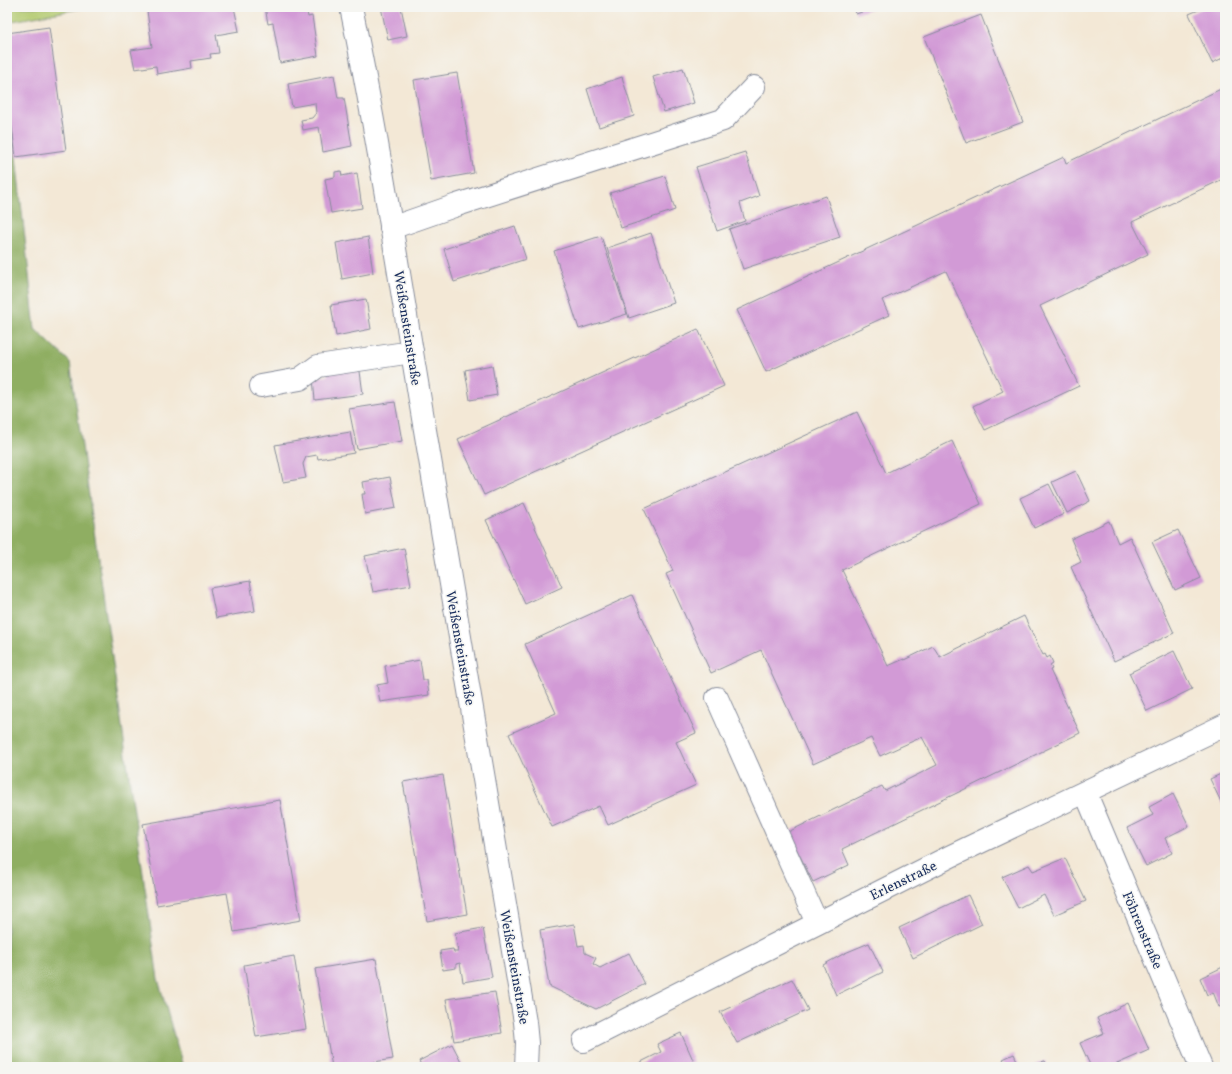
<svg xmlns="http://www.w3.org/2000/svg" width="1232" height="1074" font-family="Vollkorn,serif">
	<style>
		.green { fill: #b4ca6f; stroke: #687c66 }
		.forest { fill: #8fae62; stroke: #556e60 }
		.building { fill: #d29ad6 }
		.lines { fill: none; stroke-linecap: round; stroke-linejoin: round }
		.minor-casing { stroke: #878c9a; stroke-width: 24 }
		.minor { stroke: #fff; stroke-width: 22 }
		.labels { text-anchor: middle; stroke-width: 3; stroke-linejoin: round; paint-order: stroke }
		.street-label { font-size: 14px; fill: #1b2f5e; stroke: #f6f6f2 }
	</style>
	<rect width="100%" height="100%" fill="#f6f6f2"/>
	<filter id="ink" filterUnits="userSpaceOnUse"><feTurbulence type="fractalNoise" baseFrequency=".025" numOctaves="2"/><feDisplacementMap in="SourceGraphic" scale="8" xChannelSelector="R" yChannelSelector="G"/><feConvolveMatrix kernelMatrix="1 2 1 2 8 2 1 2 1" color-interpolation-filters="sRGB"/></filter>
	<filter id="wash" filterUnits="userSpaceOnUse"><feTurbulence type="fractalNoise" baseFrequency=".012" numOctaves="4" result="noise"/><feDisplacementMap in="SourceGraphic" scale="16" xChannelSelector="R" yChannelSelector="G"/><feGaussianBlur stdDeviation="0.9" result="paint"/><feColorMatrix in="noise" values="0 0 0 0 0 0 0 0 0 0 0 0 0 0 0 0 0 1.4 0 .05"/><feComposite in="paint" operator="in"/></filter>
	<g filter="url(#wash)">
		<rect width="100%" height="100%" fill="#f3e8d6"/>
		<path class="green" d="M 7,7 L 89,7 L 7,22 Z"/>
		<path class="forest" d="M 7,104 L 16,157 L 35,329 L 70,362 L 158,979 L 183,1067 L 7,1067 Z"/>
		<g id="blocks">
			<g class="building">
				<path d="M 170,7 L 234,7 L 239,31 L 216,35 L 219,53 L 210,54 L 211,58 L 191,61 L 192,68 L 157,74 L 156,66 L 135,69 L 131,50 L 152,47 L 147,11 Z"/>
				<path d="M 265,7 L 306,7 L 308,17 L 312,16 L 318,56 L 280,63 L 273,23 L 268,24 Z"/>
				<path d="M 381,7 L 401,7 L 407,36 L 388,40 Z"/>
				<path d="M 854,7 L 876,7 L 856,14 Z"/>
				<path d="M 1206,7 L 1223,7 L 1225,11 L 1225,57 L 1212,63 L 1189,14 Z"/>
				<path d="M 981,15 L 1023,122 L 966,143 L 924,37 Z"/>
				<path d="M 49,27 L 66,150 L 16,157 L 7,91 L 7,33 Z"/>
				<path d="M 683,68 L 694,103 L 664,112 L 653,77 Z"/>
				<path d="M 457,73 L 474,173 L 431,181 L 414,80 Z"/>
				<path d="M 334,75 L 338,98 L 344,98 L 352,146 L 323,152 L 319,127 L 303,130 L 301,120 L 312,118 L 316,113 L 315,103 L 292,107 L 288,84 Z"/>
				<path d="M 622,77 L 634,116 L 599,127 L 587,89 Z"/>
				<path d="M 1225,87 L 1225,178 L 1132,222 L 1148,254 L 1040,306 L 1079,386 L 985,430 L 973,406 L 1003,391 L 946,271 L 882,300 L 889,315 L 766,372 L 737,310 L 986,193 L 1064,157 L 1066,163 Z"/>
				<path d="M 745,152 L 759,196 L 740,203 L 745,221 L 717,231 L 696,167 Z"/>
				<path d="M 341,171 L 342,176 L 357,173 L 362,208 L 331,213 L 325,179 L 335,177 L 335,172 Z"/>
				<path d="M 665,176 L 675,210 L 621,228 L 610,193 Z"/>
				<path d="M 826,196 L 840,237 L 743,269 L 729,229 Z"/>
				<path d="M 515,226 L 526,259 L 454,282 L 444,249 Z"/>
				<path d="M 651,233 L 674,303 L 629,318 L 607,248 Z"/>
				<path d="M 601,236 L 627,314 L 579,329 L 554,251 Z"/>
				<path d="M 368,237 L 373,273 L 342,279 L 336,243 Z"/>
				<path d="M 366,299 L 371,329 L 336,336 L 331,305 Z"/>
				<path d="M 698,329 L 724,386 L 484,495 L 458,439 Z"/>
				<path d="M 359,364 L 363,394 L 315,400 L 313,378 L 328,376 L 327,368 Z"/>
				<path d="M 492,365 L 497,395 L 470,400 L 465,370 Z"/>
				<path d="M 395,402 L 402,441 L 357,449 L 349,409 Z"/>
				<path d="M 857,412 L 886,473 L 952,441 L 981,504 L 842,570 L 888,666 L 904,659 L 904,660 L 933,646 L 940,657 L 1024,616 L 1043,655 L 1045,654 L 1047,658 L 1050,656 L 1053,663 L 1050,665 L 1052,669 L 1050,670 L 1080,733 L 842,849 L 849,865 L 813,882 L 788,832 L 882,786 L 885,791 L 937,765 L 922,737 L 880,756 L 871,738 L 813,764 L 761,650 L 711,673 L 666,574 L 673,571 L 644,509 Z"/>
				<path d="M 350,432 L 354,453 L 318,459 L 317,455 L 306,457 L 303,464 L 306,478 L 283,482 L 275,445 Z"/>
				<path d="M 1076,471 L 1090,501 L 1067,513 L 1052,482 Z"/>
				<path d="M 390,477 L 396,508 L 365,514 L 362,494 L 365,494 L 363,482 Z"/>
				<path d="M 1049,484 L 1064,514 L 1034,528 L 1020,498 Z"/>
				<path d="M 524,503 L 562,587 L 525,604 L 486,520 Z"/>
				<path d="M 1109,521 L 1118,543 L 1130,537 L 1174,633 L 1114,661 L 1071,567 L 1081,562 L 1071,539 Z"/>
				<path d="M 1178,530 L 1201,578 L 1175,590 L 1152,542 Z"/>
				<path d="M 404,548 L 411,585 L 373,592 L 365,556 Z"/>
				<path d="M 250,581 L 255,611 L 216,618 L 210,588 Z"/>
				<path d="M 632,595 L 696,733 L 676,742 L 696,785 L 608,825 L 599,806 L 552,827 L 509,734 L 556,713 L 525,644 Z"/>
				<path d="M 1174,651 L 1192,689 L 1147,711 L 1129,673 Z"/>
				<path d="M 420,660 L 423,680 L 427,680 L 429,695 L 380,702 L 377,685 L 388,683 L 385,666 Z"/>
				<path d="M 1225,772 L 1225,807 L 1224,808 L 1210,779 Z"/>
				<path d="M 443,775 L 467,914 L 427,921 L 403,782 Z"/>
				<path d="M 1173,794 L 1189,826 L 1165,838 L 1172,853 L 1146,866 L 1127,828 L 1153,815 L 1149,807 Z"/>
				<path d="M 280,800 L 301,920 L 234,932 L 227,893 L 157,905 L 143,824 Z"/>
				<path d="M 1065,858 L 1086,901 L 1054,915 L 1044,895 L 1018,908 L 1002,877 L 1029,865 L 1033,871 Z"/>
				<path d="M 968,895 L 982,924 L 913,958 L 899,928 Z"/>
				<path d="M 574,924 L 578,946 L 584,945 L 585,953 L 596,958 L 593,964 L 600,968 L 629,953 L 645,984 L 596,1009 L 549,986 L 540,930 Z"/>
				<path d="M 483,928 L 492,977 L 463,982 L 460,963 L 456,964 L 456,968 L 443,970 L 440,951 L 453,949 L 454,952 L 458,952 L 455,933 Z"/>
				<path d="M 869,943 L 883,972 L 836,995 L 823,965 L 845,953 Z"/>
				<path d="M 294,956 L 306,1029 L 256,1037 L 244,965 Z"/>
				<path d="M 376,959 L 393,1059 L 374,1062 L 374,1067 L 332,1067 L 315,969 Z"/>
				<path d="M 1225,966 L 1225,1004 L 1219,1007 L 1213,992 L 1207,995 L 1200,978 Z"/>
				<path d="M 792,979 L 808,1010 L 737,1043 L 720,1012 Z"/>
				<path d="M 495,992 L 502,1033 L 454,1041 L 446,999 Z"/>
				<path d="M 1128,1003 L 1149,1050 L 1110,1067 L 1091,1067 L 1080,1043 L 1104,1033 L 1097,1018 Z"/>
				<path d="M 681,1033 L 694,1062 L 683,1067 L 641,1067 L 639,1063 L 661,1052 L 657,1044 Z"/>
				<path d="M 452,1044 L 464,1067 L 422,1067 L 419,1061 Z"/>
				<path d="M 1014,1054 L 1020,1067 L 1007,1067 L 1003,1059 Z"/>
				<path d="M 1044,1061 L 1045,1061 L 1048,1067 L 1032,1067 Z"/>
			</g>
		</g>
	</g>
	<g filter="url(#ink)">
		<use href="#blocks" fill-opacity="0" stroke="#878c9a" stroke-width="1"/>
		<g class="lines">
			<defs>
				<g id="minor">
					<path d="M 351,7 C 380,147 401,289 425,430 C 457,628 491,825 525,1022 L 527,1043 L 526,1067"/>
					<path d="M 391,228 L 457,205 L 723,120 L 754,87"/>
					<path d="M 261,386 L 300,379 L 318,366 L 412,352"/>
					<path d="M 717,698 L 817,923"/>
					<path d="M 1087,792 L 1089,801 L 1201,1067"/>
					<path d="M 584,1041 L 951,856 L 1225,725"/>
				</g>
			</defs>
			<use href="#minor" class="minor-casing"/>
			<use href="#minor" class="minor"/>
		</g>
	</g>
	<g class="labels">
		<g class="street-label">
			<text transform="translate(408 328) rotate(81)" y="5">Weißensteinstraße</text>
			<text transform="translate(461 648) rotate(80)" y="5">Weißensteinstraße</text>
			<text transform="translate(903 880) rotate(-26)" y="5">Erlenstraße</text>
			<text transform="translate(1143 930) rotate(67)" y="5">Föhrenstraße</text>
			<text transform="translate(515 967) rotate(80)" y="5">Weißensteinstraße</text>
		</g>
	</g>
	<rect width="1232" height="1074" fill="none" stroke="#f6f6f2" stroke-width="24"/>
</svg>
